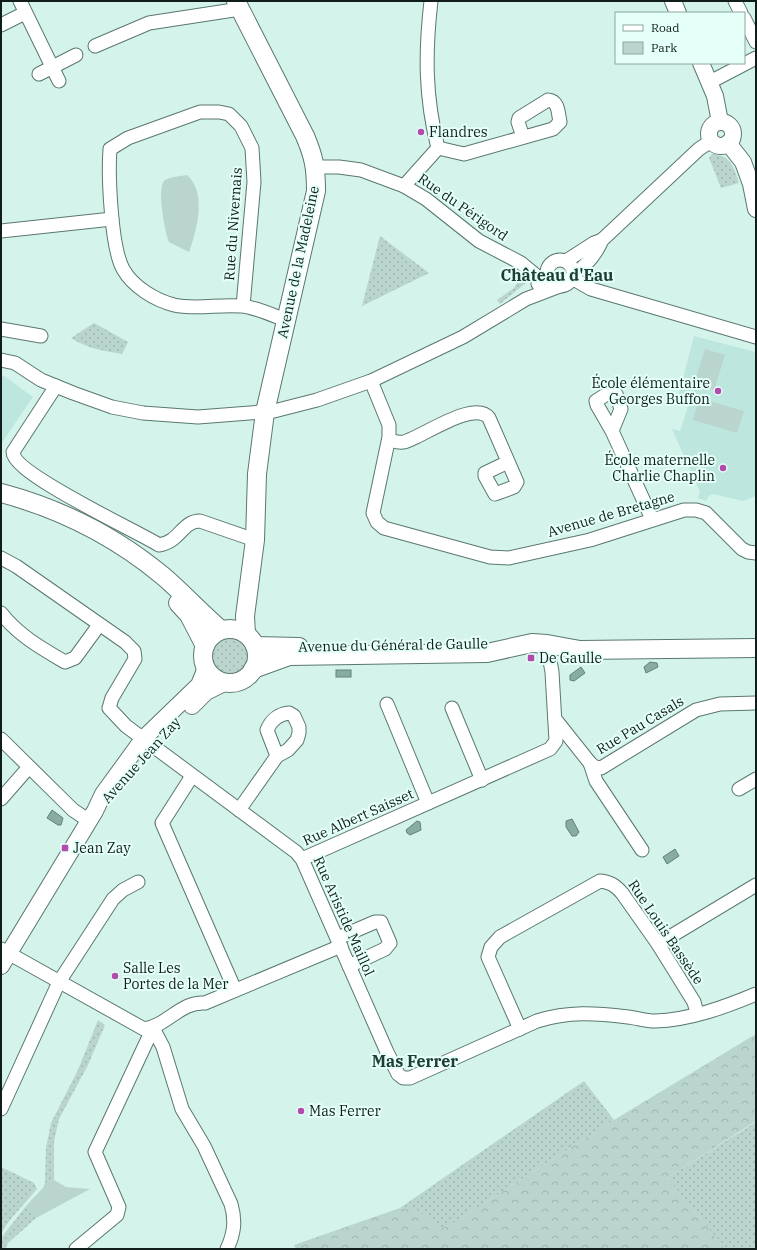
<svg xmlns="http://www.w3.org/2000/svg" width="757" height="1250" font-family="'IBM Plex Serif',serif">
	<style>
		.built { fill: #bde7de }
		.grass { fill: url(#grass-dots) }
		.forest { fill: url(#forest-crowns) }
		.green { fill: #bad4ce }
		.water { fill: #87aca4; stroke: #64817b }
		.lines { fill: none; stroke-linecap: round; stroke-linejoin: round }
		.minor-casing { stroke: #5a7771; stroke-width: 15 }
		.tertiary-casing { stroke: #5a7771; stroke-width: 18 }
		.secondary-casing { stroke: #5a7771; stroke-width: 20 }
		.minor { stroke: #fff; stroke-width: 13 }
		.tertiary { stroke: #fff; stroke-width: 16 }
		.secondary { stroke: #fff; stroke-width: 18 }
		.poi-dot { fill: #b34baf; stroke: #e5fff9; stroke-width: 1.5 }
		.labels { text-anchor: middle; stroke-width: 4; stroke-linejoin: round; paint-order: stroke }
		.poi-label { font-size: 14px; fill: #111d1a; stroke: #e5fff9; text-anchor: start }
		.street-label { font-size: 14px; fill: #111d1a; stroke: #e5fff9 }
		.quarter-label { font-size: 16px; font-weight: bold; fill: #203c36; stroke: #e5fff9 }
	</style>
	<defs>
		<pattern id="grass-dots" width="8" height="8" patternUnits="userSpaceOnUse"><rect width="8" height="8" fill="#bad4ce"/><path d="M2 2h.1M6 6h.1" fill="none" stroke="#9fb6b0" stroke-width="1.8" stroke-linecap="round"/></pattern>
		<pattern id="forest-crowns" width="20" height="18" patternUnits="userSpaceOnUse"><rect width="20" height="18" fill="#bad4ce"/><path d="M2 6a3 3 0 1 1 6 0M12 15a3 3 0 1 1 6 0" fill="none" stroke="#9fb6b0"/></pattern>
	</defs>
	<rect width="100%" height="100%" fill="#d3f3eb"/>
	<g class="built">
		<path d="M 694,336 L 752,351 L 756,354 L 756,496 L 743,501 L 713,494 L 709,496 L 706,501 L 698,498 L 700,492 L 672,429 L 680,431 L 690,400 L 678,397 Z"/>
		<path d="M 1,376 L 4,376 L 33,397 L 1,444 Z"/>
	</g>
	<g class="grass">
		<path d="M 712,154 C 731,155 734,168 739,183 L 721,188 L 709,158 Z"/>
		<path d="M 380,236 L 429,273 L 362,306 Z"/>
		<path d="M 522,275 L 527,279 L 527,282 L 500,304 L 497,300 L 514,288 Z"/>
		<path d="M 94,323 L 128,342 L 122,354 C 104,351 86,348 71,338 Z"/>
		<circle cx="230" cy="656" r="22"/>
		<path d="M 98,1020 L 105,1025 L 88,1065 L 59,1119 L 54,1141 L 54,1180 L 45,1183 L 46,1148 L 51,1123 L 78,1070 Z"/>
		<path d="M 584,1081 L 614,1120 L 449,1226 L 439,1228 L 418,1211 L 400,1208 Z"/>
		<path d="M 756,1122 L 756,1249 L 725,1249 L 667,1178 Z"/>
		<path d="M 1,1167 L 34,1183 L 37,1189 L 9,1221 L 1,1234 Z"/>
		<path d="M 26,1206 L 36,1218 L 8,1243 L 5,1249 L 1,1249 L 1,1238 Z"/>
	</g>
	<path class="forest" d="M 756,1034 L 756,1121 L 667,1178 L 725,1249 L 296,1249 L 294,1245 L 400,1208 L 418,1211 L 439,1228 L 449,1226 L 614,1120 Z"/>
	<g class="green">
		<path d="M 187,175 C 207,193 197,229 189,252 L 169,242 C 165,233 156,186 165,180 C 171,177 181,176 187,175 Z"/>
		<path d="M 705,349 L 725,355 L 714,390 L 694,384 Z"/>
		<path d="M 699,398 L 744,411 L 737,433 L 693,420 Z"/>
		<path d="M 54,1180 L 66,1187 L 90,1189 L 36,1218 L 26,1206 L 43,1188 L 45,1183 Z"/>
	</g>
	<g class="water">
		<path d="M 650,662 L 657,663 L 658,667 L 646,673 L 644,667 Z"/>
		<path d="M 581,667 L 585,673 L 574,681 L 570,680 L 570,675 Z"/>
		<rect x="336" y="670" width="15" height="7"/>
		<path d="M 52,810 L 63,818 L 61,825 L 58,825 L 47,818 Z"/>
		<path d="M 572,819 L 579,832 L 576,836 L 572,836 L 566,827 L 566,821 Z"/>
		<path d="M 417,821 L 420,822 L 421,830 L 410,835 L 407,833 L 406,830 Z"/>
		<path d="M 675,849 L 679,856 L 667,864 L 663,857 Z"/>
	</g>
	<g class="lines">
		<defs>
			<g id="minor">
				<path d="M 20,1 L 59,81"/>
				<path d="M 431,1 C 425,53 425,97 438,148"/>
				<path d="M 735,1 L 741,13"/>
				<path d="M 744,18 L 756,42"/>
				<path d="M 1,25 L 25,13"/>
				<path d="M 95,46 L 149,23 L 240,9"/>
				<path d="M 39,74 L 76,55"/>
				<path d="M 710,82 L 756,58"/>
				<path d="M 438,148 L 464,154 L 553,129 L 560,122 C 558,113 559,101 548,100 L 519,118 L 518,122 L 523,137"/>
				<path d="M 316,167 L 339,167 L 361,170 L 404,186 L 426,199 L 479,241 L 521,263 L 538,277 L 538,284"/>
				<path d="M 404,186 L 438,148"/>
				<path d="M 1,231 L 112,219"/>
				<circle cx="560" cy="273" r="13"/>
				<path d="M 566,261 L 594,243 L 602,240"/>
				<path d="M 573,275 C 586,266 596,254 602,240 L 699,149 L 711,141"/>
				<path d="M 572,278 L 591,289 L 756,337"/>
				<path d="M 243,306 L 254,182 L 252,148 L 241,126 L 229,114 L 219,112 L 200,112 L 128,138 L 110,149 C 108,175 111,247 123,269 C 133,287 155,300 174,305 C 196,310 219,304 241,306 C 256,307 274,316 288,321"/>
				<path d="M 1,329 L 41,336"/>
				<path d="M 1,360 L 15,363 L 41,380 L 73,393 L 112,407 L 143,413 L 198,417 L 274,411 L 317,400 L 371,381 L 463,337 L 526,299 L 560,286"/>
				<path d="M 371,381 L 389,425 L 389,437 L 373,513 L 377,522 L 384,528 L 490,557 L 509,558 L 590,540 L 684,510 L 696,510 L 706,513 L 742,549 L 748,552 L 756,553"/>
				<path d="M 56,386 L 13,452 C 13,474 137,531 159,545 C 180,542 182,521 200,521 L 255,540"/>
				<path d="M 612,431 L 621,409 L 616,394 L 610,392 L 596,401 L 597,405 L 612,431 L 652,519"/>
				<path d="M 389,440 C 393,441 399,443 404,442 C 422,437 475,399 489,418 L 517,482 L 514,487 L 495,494 L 485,476 L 485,473 L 508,462"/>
				<path d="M 1,558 L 16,566 L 125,642 L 134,651 L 135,659 L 112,698 L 109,708 L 126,726 L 296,852 L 302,859 L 387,1052 L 398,1074 L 403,1078 L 410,1078 L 537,1021 C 569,1011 595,1013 628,1017 C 637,1018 646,1021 655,1021 C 690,1020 725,1007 756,994"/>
				<path d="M 1,613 C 18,635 41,648 65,662 L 75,658 L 99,625"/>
				<path d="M 387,704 L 428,803"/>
				<path d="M 452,708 L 482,780"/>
				<path d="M 555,719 L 590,763 L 595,767 L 601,768 L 696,710 L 720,704 L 756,703"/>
				<path d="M 1,739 L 73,810 L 88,820"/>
				<path d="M 590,763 L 596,781 L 642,850"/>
				<path d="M 192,776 L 162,823 L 235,990"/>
				<path d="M 739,789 L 756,779"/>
				<path d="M 1,799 L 29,767"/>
				<path d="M 239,810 L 277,756 L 288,750 L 297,740 L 299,733 L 299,727 L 294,716 L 289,713 C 279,714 271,720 267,730 L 277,756"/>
				<path d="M 302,859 L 550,749 L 556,741 L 552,672 L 547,644"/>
				<path d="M 338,938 L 375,922 L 381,922 L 390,943 L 385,949 L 349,966"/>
				<path d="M 658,944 L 756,885"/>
				<path d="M 1,949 L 144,1029 C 167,1026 181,1001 205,1003 L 341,946"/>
				<path d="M 153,1028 L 163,1047 L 182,1109 L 204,1146 L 231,1204 C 236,1221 234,1234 227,1249"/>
				<path d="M 520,1029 L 488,957 L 491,947 L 500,937 L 600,881 C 610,882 615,885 622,893 L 658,944 L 694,1002 L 697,1013"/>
				<path d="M 1,1109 L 59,982 L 113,899 L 123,890 L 138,882"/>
				<path d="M 76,1249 L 117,1215 L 119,1207 L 95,1152 L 153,1028"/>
			</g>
			<g id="tertiary">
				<path d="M 673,1 L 678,13"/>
				<path d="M 701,63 L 715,96 L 720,122"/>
				<circle cx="721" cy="134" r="12"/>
				<path d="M 728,143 L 743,162 L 751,184 L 756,209"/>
				<path d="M 192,706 L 206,692 L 226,682"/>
				<path d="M 1,966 L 95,811 L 103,794 L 143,739 L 199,685 L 206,668"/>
			</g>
			<g id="secondary">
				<path d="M 236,1 L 305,136 C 314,157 316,168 316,191 L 265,412 L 257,474 L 255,540 L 245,616 L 246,634"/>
				<path d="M 1,493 C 61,509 116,537 163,576 C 183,593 201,613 221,630"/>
				<path d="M 178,603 L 189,615 L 205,646"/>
				<circle cx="230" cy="656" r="27"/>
				<path d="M 255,646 L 299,647"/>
				<path d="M 253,669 L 289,656 L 487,653 L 532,643 L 547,644 L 580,650 L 756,648"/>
			</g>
		</defs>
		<use href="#minor" class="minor-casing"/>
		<use href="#tertiary" class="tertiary-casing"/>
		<use href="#secondary" class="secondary-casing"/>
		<use href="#minor" class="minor"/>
		<use href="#tertiary" class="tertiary"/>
		<use href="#secondary" class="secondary"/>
	</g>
	<g class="poi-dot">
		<circle cx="421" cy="132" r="4"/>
		<circle cx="718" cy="391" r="4"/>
		<circle cx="723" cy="468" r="4"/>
		<rect x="527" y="654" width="8" height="8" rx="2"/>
		<rect x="61" y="844" width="8" height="8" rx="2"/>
		<circle cx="115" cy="976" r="4"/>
		<circle cx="301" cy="1111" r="4"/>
	</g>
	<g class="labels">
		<g class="poi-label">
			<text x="429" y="137">Flandres</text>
			<text x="710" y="388" text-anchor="end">École élémentaire<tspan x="710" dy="16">Georges Buffon</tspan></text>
			<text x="715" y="465" text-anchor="end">École maternelle<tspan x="715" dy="16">Charlie Chaplin</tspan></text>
			<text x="539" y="663">De Gaulle</text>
			<text x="73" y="853">Jean Zay</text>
			<text x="123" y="973">Salle Les<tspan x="123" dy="16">Portes de la Mer</tspan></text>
			<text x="309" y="1116">Mas Ferrer</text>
		</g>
		<g class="street-label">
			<text transform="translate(463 207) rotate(35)" y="5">Rue du Périgord</text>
			<text transform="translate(233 224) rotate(-86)" y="5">Rue du Nivernais</text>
			<text transform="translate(298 262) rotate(-78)" y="5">Avenue de la Madeleine</text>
			<text transform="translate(611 514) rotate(-16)" y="5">Avenue de Bretagne</text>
			<text transform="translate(393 645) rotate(-1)" y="5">Avenue du Général de Gaulle</text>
			<text transform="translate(640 725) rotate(-31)" y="5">Rue Pau Casals</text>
			<text transform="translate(141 760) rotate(-48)" y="5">Avenue Jean Zay</text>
			<text transform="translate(358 817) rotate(-24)" y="5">Rue Albert Saisset</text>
			<text transform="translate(344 916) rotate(66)" y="5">Rue Aristide Maillol</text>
			<text transform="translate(666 932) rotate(56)" y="5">Rue Louis Bassède</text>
		</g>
		<g class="quarter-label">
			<text x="557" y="281">Château d'Eau</text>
			<text x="415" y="1067">Mas Ferrer</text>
		</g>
	</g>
	<rect width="757" height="1250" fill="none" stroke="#111d1a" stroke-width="4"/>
	<rect x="615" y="12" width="130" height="52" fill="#e5fff9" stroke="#90a5a0"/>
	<rect x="623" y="25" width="20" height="6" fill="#ffffff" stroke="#90a5a0"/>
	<text x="651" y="32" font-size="12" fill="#111d1a">Road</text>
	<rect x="623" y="42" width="20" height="12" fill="#bad4ce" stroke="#90a5a0"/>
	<text x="651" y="52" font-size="12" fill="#111d1a">Park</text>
</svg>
